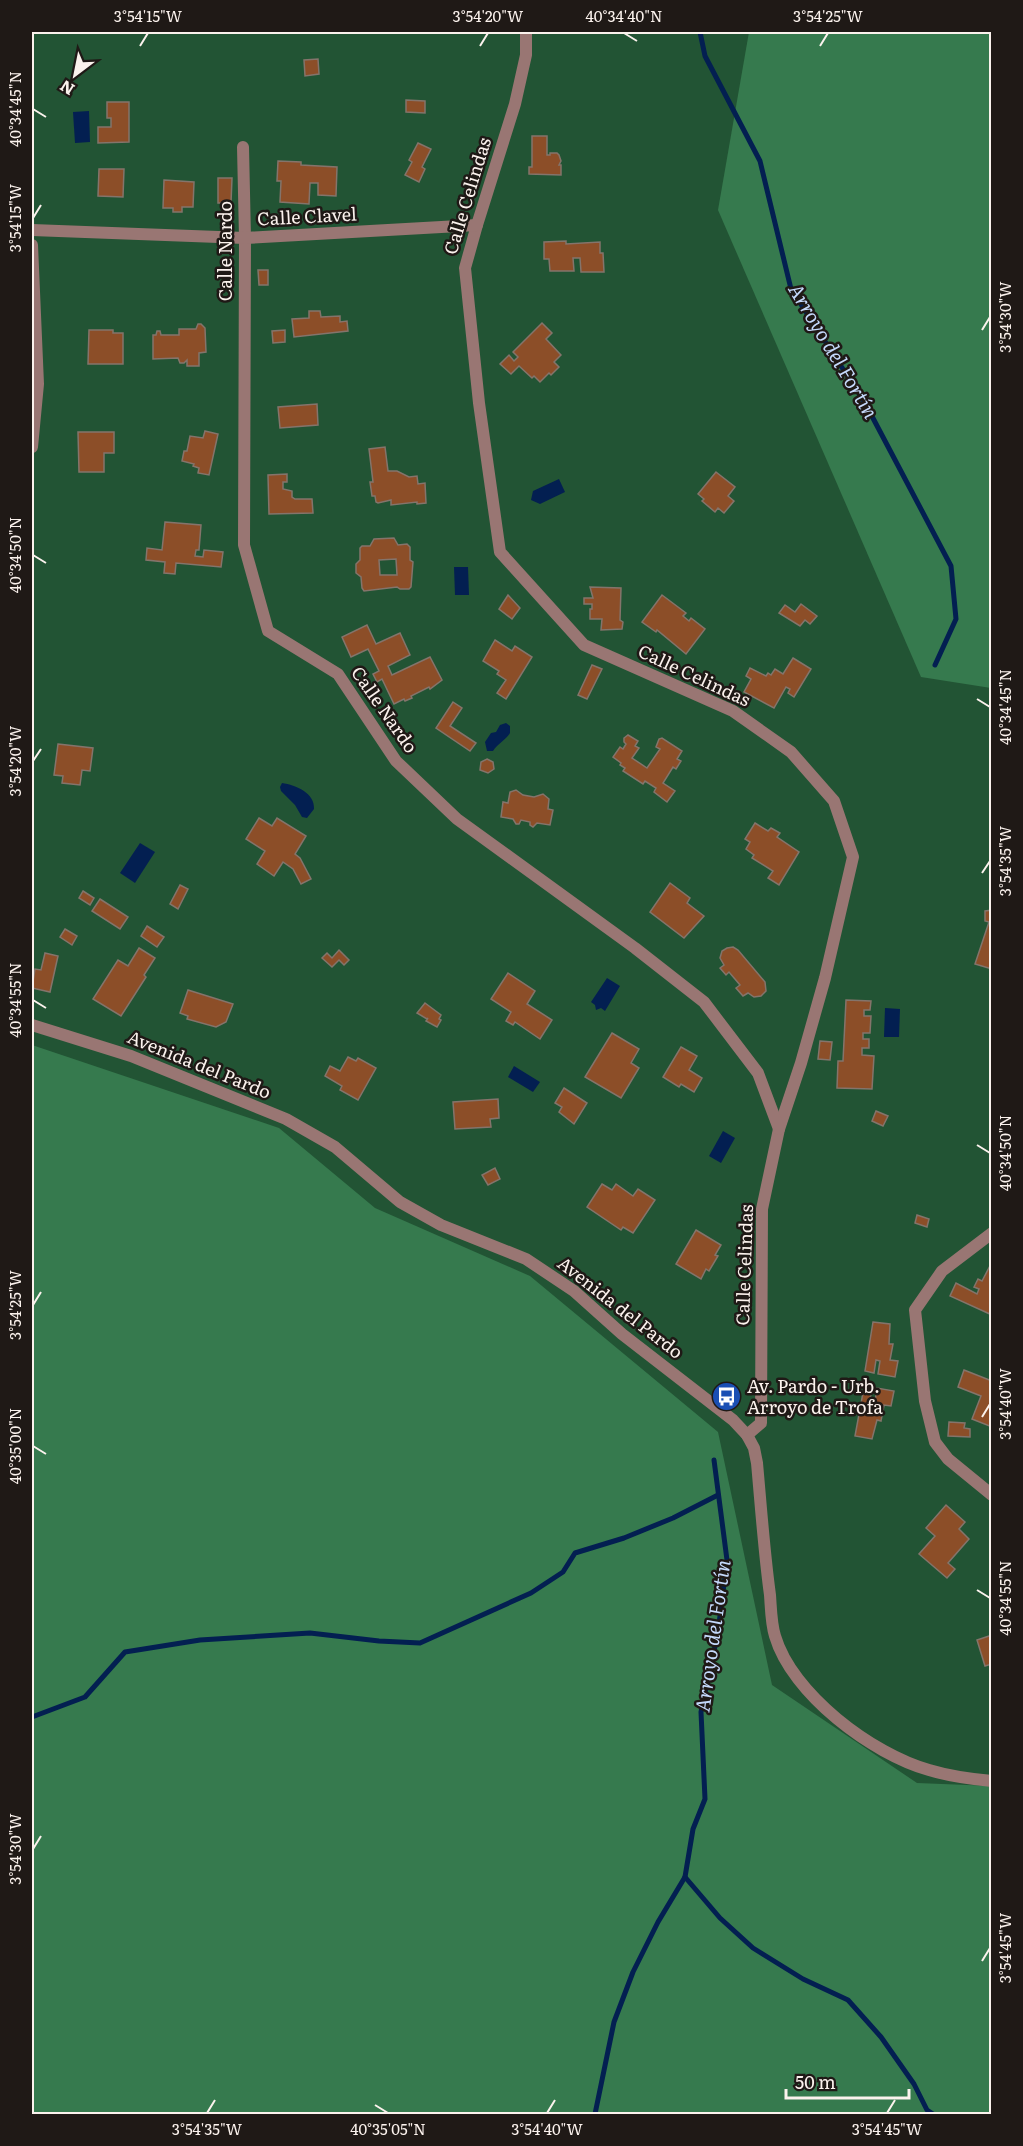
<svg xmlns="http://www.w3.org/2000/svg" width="1023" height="2146" font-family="Literata,serif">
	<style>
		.green { fill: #225434 }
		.forest { fill: #367a4e }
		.water { fill: #031f51 }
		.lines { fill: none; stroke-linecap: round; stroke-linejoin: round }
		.stream { stroke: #031f51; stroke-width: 5 }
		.building { fill: #8c4e28; stroke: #84746b; stroke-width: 1.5; fill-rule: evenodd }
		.street { stroke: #997673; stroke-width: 12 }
		.ticks { fill: none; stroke: #fbf2ed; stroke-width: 2 }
		.labels { text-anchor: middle; stroke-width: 5; stroke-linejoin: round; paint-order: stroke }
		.street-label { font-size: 18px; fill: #fbf2ed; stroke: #1f1916 }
		.poi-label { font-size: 18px; fill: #fbf2ed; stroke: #1f1916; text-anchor: start }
		.water-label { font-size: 20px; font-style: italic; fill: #c5d9fb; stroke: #1f1916 }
		.neatline { fill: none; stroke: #fbf2ed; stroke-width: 2 }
		.ticks-label { font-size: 15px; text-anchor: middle; fill: #fbf2ed }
	</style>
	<rect width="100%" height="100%" fill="#3d3028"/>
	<rect class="green" x="32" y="32" width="959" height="2082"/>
	<g class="forest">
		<path d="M 749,32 L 991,32 L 991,688 L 921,677 L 718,210 Z"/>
		<path d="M 32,1045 L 279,1128 L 375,1208 L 530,1276 L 718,1432 L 772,1685 L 917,1783 L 992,1786 L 991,2114 L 32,2114 Z"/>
	</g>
	<g class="water">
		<path d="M 89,111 L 90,142 L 75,143 L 73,112 Z"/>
		<path d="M 559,479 L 565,492 L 540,504 L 531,500 L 533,491 Z"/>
		<path d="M 454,567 L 468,567 L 469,595 L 455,595 Z"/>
		<path d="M 506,723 L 510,726 L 510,733 C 505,741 498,743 493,751 L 487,751 L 485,742 L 491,733 L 496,732 L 500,725 Z"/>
		<path d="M 282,783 C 296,785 315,793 314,809 L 307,818 L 302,817 L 295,805 L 281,791 L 280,787 Z"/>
		<path d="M 140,843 L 155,852 L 135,883 L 120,873 Z"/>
		<path d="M 607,978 L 620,986 L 605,1011 L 601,1008 L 596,1010 L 595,1005 L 591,1002 Z"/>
		<path d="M 885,1008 L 900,1009 L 899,1037 L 884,1037 Z"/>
		<path d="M 514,1066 L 540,1082 L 533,1092 L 508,1077 Z"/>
		<path d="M 723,1131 L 735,1138 L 721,1163 L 709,1156 Z"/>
	</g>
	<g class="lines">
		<g class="stream">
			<path d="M 700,32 L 705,56 L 760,161 L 791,289 L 865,403 L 951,566 L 956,619 L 935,665"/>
			<path d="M 32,1717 L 85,1697 L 125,1652 L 200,1640 L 310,1633 L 379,1641 L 420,1643 L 531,1593 L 563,1572 L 575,1553 L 624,1538 L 673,1518 L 718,1495"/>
			<path d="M 685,1877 L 720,1918 L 753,1948 L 803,1979 L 848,2000 L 881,2037 L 914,2084 L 927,2110 L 933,2114"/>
			<path d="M 595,2114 L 614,2022 L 633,1972 L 658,1922 L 685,1877 L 693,1829 L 705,1799 L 701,1712 L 718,1632 L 727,1560 L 714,1460"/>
		</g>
	</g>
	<g class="building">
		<path d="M 318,59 L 319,74 L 305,76 L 304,60 Z"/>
		<path d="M 406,100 L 425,101 L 425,113 L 406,112 Z"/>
		<path d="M 107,102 L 129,102 L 129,142 L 98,143 L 98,127 L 111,127 L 111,118 L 107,118 Z"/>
		<path d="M 532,136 L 547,136 L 547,155 L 550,155 L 550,153 L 557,153 L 559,155 L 561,161 L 559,165 L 561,165 L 561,175 L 529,174 L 529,167 L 532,167 Z"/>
		<path d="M 418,143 L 431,149 L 422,167 L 425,169 L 419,182 L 405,175 L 412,162 L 409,160 Z"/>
		<path d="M 278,161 L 301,162 L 301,165 L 337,167 L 336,196 L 318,195 L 318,183 L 310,183 L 309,204 L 280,202 L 281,181 L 277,181 Z"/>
		<path d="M 99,169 L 124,169 L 123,197 L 98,196 Z"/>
		<path d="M 218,178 L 232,178 L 231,203 L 218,203 Z"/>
		<path d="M 164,180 L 194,182 L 193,207 L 182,207 L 182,212 L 173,212 L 173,208 L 163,208 Z"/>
		<path d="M 566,241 L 566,244 L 600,242 L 600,253 L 603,253 L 604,272 L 581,272 L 580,258 L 573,258 L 574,271 L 550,271 L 549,259 L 544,259 L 544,242 Z"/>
		<path d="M 258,270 L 268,270 L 268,285 L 259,285 Z"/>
		<path d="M 309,311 L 320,311 L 321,317 L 340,316 L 340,322 L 347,321 L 348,331 L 294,337 L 292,319 L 309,318 Z"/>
		<path d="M 542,323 L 552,333 L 546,339 L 561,355 L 554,362 L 559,367 L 551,375 L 549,373 L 540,382 L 534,376 L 532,378 L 519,366 L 511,374 L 500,364 L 509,355 L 514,361 L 518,357 L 513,352 Z"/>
		<path d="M 198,324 L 201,324 L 205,328 L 206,352 L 199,353 L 199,366 L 187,366 L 187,360 L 184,363 L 180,363 L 178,358 L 153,359 L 153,335 L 156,335 L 157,331 L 160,331 L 161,335 L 179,335 L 179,329 L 196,329 Z"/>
		<path d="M 89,330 L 113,330 L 113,333 L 123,333 L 123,364 L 88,364 Z"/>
		<path d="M 285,330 L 285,342 L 273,343 L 272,331 Z"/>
		<path d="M 317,404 L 318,425 L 280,428 L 278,407 Z"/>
		<path d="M 205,431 L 218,434 L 209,475 L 198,473 L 199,468 L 193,466 L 194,464 L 182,461 L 184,451 L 187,451 L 190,436 L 203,438 Z"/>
		<path d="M 78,432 L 114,432 L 114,453 L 104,453 L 104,472 L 79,472 Z"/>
		<path d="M 385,447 L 388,471 L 397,471 L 409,477 L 417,476 L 418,484 L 425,483 L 426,503 L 417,504 L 417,502 L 391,505 L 391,500 L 378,503 L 376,502 L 375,496 L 372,496 L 370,482 L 373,482 L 369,449 Z"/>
		<path d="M 716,472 L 735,487 L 728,496 L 734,501 L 724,513 L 718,508 L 715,512 L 702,501 L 704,499 L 698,494 Z"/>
		<path d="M 287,474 L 287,482 L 283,482 L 283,489 L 292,491 L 292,497 L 295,499 L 312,499 L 313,513 L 269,514 L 268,475 Z"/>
		<path d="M 165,522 L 201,525 L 199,550 L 196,550 L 195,556 L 203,557 L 204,550 L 223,552 L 221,567 L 176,563 L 175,574 L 164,573 L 165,562 L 146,560 L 147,548 L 162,550 Z"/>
		<path d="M 394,538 L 398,545 L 407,544 L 410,547 L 410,560 L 413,562 L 411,587 L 409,589 L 400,589 L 397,587 L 364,591 L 362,588 L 361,577 L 356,573 L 356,564 L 360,560 L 360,548 L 362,546 L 370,546 L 374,539 ZM 396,559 L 397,575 L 380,575 L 379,560 Z"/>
		<path d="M 590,587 L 621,588 L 620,620 L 623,622 L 622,629 L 601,630 L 602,619 L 590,619 L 590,609 L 592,609 L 592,604 L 584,604 L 584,598 L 593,598 Z"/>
		<path d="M 508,595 L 520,608 L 512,619 L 499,609 Z"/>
		<path d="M 662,595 L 686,613 L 683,616 L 689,621 L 691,618 L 705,629 L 686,654 L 657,630 L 656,632 L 642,622 Z"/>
		<path d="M 801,604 L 817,616 L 810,624 L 805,620 L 800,626 L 779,613 L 785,605 L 795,612 Z"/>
		<path d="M 367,625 L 376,644 L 400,633 L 410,655 L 388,666 L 392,675 L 430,657 L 442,680 L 430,689 L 429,687 L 411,696 L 412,698 L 405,701 L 404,699 L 394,704 L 382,679 L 377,682 L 373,674 L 379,671 L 368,649 L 351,657 L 342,637 Z"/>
		<path d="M 495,640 L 512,651 L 515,646 L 532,657 L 506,699 L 497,693 L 506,680 L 497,674 L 499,671 L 483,661 Z"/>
		<path d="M 793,658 L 811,669 L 794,697 L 788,693 L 790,689 L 786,687 L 774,708 L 744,692 L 751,679 L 746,676 L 750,668 L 766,676 L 768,673 L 771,675 L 775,669 L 783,674 Z"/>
		<path d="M 592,665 L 602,669 L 587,699 L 578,695 Z"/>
		<path d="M 453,702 L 462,708 L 450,726 L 476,743 L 470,751 L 436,728 Z"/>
		<path d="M 628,735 L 638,741 L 635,746 L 639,748 L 632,758 L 647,768 L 660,749 L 656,747 L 659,739 L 662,738 L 682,751 L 677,759 L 681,761 L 676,769 L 673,767 L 663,783 L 675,791 L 667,802 L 654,792 L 656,788 L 645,781 L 643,784 L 623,771 L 625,768 L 620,765 L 621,763 L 613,757 L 620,747 L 623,749 L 626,744 L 624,742 L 624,738 Z"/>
		<path d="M 58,744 L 93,748 L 90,771 L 82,770 L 80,785 L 62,783 L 63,776 L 54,775 Z"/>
		<path d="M 487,759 L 493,762 L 494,769 L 488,773 L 480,770 L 481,762 Z"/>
		<path d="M 516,790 L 523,795 L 534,797 L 543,794 L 549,799 L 548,809 L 553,810 L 550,825 L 537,823 L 533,827 L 530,825 L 530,822 L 521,820 L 519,824 L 516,824 L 513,819 L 501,817 L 503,802 L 508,803 L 510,792 Z"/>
		<path d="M 259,818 L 272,826 L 277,818 L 306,836 L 295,854 L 300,858 L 311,879 L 301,884 L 293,869 L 283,862 L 274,876 L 257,864 L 265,851 L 246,839 Z"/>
		<path d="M 755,823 L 768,831 L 771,828 L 780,833 L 777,837 L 799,852 L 779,885 L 768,878 L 773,871 L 752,858 L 754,855 L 746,849 L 750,842 L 745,839 Z"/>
		<path d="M 670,883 L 690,898 L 687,903 L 704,916 L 684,938 L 650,912 Z"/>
		<path d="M 180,885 L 188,889 L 178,909 L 170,904 Z"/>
		<path d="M 83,891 L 94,898 L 90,905 L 79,898 Z"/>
		<path d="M 100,899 L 128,917 L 120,929 L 92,911 Z"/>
		<path d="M 992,910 L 992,969 L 975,964 L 989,922 L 985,921 L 985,911 Z"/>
		<path d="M 147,926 L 164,937 L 157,947 L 141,936 Z"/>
		<path d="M 65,929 L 77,936 L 72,945 L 60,937 Z"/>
		<path d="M 733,947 L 738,950 L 765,982 L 766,991 L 761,996 L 754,997 L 748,993 L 743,996 L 736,988 L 740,985 L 729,972 L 726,975 L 720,968 L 724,965 L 720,958 L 722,951 L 727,948 Z"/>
		<path d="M 139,948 L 155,958 L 144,975 L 146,977 L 121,1016 L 93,999 L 118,960 L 128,966 Z"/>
		<path d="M 339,950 L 349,960 L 344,965 L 339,960 L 332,967 L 322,958 L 327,953 L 332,958 Z"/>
		<path d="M 45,953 L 58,956 L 50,992 L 32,988 L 35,969 L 41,970 Z"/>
		<path d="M 508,973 L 535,991 L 527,1004 L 552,1020 L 540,1039 L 515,1022 L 513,1025 L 506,1021 L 511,1012 L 491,999 Z"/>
		<path d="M 188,990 L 233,1004 L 226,1022 L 216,1027 L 187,1019 L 188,1016 L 180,1013 Z"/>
		<path d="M 846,1000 L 871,1001 L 870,1010 L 864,1010 L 864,1016 L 871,1016 L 870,1033 L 863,1033 L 863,1039 L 869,1039 L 869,1048 L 862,1048 L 862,1055 L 874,1056 L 872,1089 L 837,1088 L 838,1061 L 843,1061 Z"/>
		<path d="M 425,1003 L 441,1015 L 439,1019 L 441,1020 L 437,1027 L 426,1021 L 428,1018 L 427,1019 L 417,1013 Z"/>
		<path d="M 612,1033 L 639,1049 L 631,1063 L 639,1068 L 621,1098 L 585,1077 Z"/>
		<path d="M 820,1041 L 832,1042 L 830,1060 L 818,1059 Z"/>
		<path d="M 681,1047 L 697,1056 L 689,1070 L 702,1078 L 694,1092 L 681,1084 L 679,1087 L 663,1077 Z"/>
		<path d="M 348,1057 L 356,1061 L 358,1058 L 376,1068 L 358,1100 L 340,1090 L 342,1086 L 325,1076 L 330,1066 L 340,1071 Z"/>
		<path d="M 564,1088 L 587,1103 L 574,1124 L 559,1112 L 562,1107 L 555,1103 Z"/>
		<path d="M 498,1099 L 499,1118 L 490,1119 L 491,1127 L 455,1129 L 453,1102 Z"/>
		<path d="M 876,1111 L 888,1116 L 883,1126 L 872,1121 Z"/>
		<path d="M 495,1168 L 500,1179 L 488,1185 L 482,1175 Z"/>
		<path d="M 602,1184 L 612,1190 L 616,1184 L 633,1196 L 638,1189 L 655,1200 L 633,1233 L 623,1227 L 621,1230 L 587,1207 Z"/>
		<path d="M 917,1215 L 929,1219 L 927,1227 L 915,1223 Z"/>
		<path d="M 696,1230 L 721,1245 L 715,1255 L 718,1256 L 709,1271 L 706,1269 L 701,1279 L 676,1264 Z"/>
		<path d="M 992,1262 L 992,1315 L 950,1296 L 956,1283 L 977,1294 L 979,1289 L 974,1287 L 978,1279 L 982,1281 Z"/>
		<path d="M 873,1322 L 890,1324 L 889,1344 L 893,1344 L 890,1360 L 898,1361 L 895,1377 L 878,1374 L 880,1361 L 876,1360 L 874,1373 L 865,1371 Z"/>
		<path d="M 964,1370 L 992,1381 L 992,1427 L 972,1419 L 981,1396 L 958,1387 Z"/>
		<path d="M 864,1387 L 872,1388 L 870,1400 L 875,1401 L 877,1388 L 894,1391 L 891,1406 L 884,1405 L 881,1421 L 877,1420 L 872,1439 L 855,1436 Z"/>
		<path d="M 949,1422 L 965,1423 L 964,1428 L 970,1429 L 970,1437 L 948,1436 Z"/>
		<path d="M 946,1505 L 965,1522 L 959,1529 L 969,1539 L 948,1563 L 955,1569 L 947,1578 L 919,1554 L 935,1536 L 926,1528 Z"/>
		<path d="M 989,1636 L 992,1636 L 992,1664 L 985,1666 L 977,1640 Z"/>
	</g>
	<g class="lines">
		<g class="street">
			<path d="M 526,32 L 526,55 L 515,104 L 477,225 L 465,268 L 479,403 L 500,552 L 584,645 L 733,711 L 791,752 L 834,801 L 853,857 L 825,978 L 801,1063 L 779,1129 L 762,1209 L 761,1423 L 747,1435"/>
			<path d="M 243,147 L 245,238 L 244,545 L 268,631 L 338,674 L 396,761 L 457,819 L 635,948 L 704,1002 L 758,1073 L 779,1129"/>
			<path d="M 32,230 L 245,238 L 477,225"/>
			<path d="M 32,245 L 38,384 L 32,447"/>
			<path d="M 32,1025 L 131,1056 L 286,1119 L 335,1147 L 400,1202 L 441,1225 L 526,1259 L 574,1291 L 622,1334 L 733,1420 L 747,1435 L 754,1448 L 757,1463 C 761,1507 764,1551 770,1595 C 771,1608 771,1623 775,1636 C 792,1694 872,1754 929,1770 C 949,1776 970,1779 992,1781"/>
			<path d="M 992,1233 L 942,1271 L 915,1310 L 925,1401 L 935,1442 L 948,1459 L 992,1495"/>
		</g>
	</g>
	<path class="ticks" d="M 624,33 L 637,41M 140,46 L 148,33M 480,46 L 488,33M 820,46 L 828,33M 33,109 L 46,117M 33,218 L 41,205M 982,330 L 990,317M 33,555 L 46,563M 977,699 L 990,707M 33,761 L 41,749M 982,873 L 990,861M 33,1000 L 46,1008M 977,1145 L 990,1153M 33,1305 L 41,1292M 982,1417 L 990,1404M 33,1446 L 46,1454M 977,1590 L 990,1598M 33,1849 L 41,1836M 982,1961 L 990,1948M 375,2105 L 388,2113M 207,2113 L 215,2100M 547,2113 L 555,2100M 887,2113 L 895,2100"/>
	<defs>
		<symbol id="bus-disc" viewBox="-11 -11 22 22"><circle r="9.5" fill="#1a4fb4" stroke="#1f1916"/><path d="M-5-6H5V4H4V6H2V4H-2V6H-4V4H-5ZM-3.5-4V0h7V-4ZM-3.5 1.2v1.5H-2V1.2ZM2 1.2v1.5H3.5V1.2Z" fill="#fff"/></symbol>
	</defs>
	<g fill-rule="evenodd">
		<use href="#bus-disc" x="710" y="1380" width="33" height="33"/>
	</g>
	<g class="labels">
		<g class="street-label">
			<text transform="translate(468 196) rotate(-73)" y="6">Calle Celindas</text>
			<text transform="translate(307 217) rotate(-3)" y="6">Calle Clavel</text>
			<text transform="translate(226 251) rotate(-90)" y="6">Calle Nardo</text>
			<text transform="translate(694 676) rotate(25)" y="6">Calle Celindas</text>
			<text transform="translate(384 710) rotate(55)" y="6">Calle Nardo</text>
			<text transform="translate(199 1065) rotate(22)" y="6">Avenida del Pardo</text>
			<text transform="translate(745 1265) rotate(-88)" y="6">Calle Celindas</text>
			<text transform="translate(620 1308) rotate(38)" y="6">Avenida del Pardo</text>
		</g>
		<g class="poi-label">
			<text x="747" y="1393">Av. Pardo - Urb.<tspan x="747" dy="21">Arroyo de Trofa</tspan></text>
		</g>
		<g class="water-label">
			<text transform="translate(833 351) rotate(59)" y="7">Arroyo del Fortín</text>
			<text transform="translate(713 1636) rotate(-82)" y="7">Arroyo del Fortín</text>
		</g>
	</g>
	<rect width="1023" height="2146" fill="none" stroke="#1f1916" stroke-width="66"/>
	<g transform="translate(75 75) rotate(212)" stroke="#1f1916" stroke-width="4.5" paint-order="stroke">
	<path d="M0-4.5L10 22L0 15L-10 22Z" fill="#fbf2ed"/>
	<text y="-9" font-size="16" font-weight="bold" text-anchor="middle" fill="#fbf2ed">N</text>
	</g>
	<path d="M786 2089v9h123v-9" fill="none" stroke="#fbf2ed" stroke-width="3"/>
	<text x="795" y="2089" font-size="18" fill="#fbf2ed" stroke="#1f1916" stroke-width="4.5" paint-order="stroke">50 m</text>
	<rect x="33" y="33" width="957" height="2080" class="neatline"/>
	<g class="ticks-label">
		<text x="148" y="22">3°54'15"W</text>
		<text x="488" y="22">3°54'20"W</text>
		<text x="624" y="22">40°34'40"N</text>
		<text x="828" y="22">3°54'25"W</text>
		<text transform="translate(16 109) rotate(-90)" y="5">40°34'45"N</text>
		<text transform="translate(16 218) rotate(-90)" y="5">3°54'15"W</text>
		<text transform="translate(1006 317) rotate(-90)" y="5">3°54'30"W</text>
		<text transform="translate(16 555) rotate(-90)" y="5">40°34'50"N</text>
		<text transform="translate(1006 707) rotate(-90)" y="5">40°34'45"N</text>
		<text transform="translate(16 761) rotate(-90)" y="5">3°54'20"W</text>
		<text transform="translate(1006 861) rotate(-90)" y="5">3°54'35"W</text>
		<text transform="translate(16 1000) rotate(-90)" y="5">40°34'55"N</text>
		<text transform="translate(1006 1153) rotate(-90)" y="5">40°34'50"N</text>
		<text transform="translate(16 1305) rotate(-90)" y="5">3°54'25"W</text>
		<text transform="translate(1006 1404) rotate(-90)" y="5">3°54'40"W</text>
		<text transform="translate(16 1446) rotate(-90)" y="5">40°35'00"N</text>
		<text transform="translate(1006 1598) rotate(-90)" y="5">40°34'55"N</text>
		<text transform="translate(16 1849) rotate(-90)" y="5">3°54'30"W</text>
		<text transform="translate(1006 1948) rotate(-90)" y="5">3°54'45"W</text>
		<text x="207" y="2135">3°54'35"W</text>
		<text x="388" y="2135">40°35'05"N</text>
		<text x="547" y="2135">3°54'40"W</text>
		<text x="887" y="2135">3°54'45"W</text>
	</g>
</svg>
